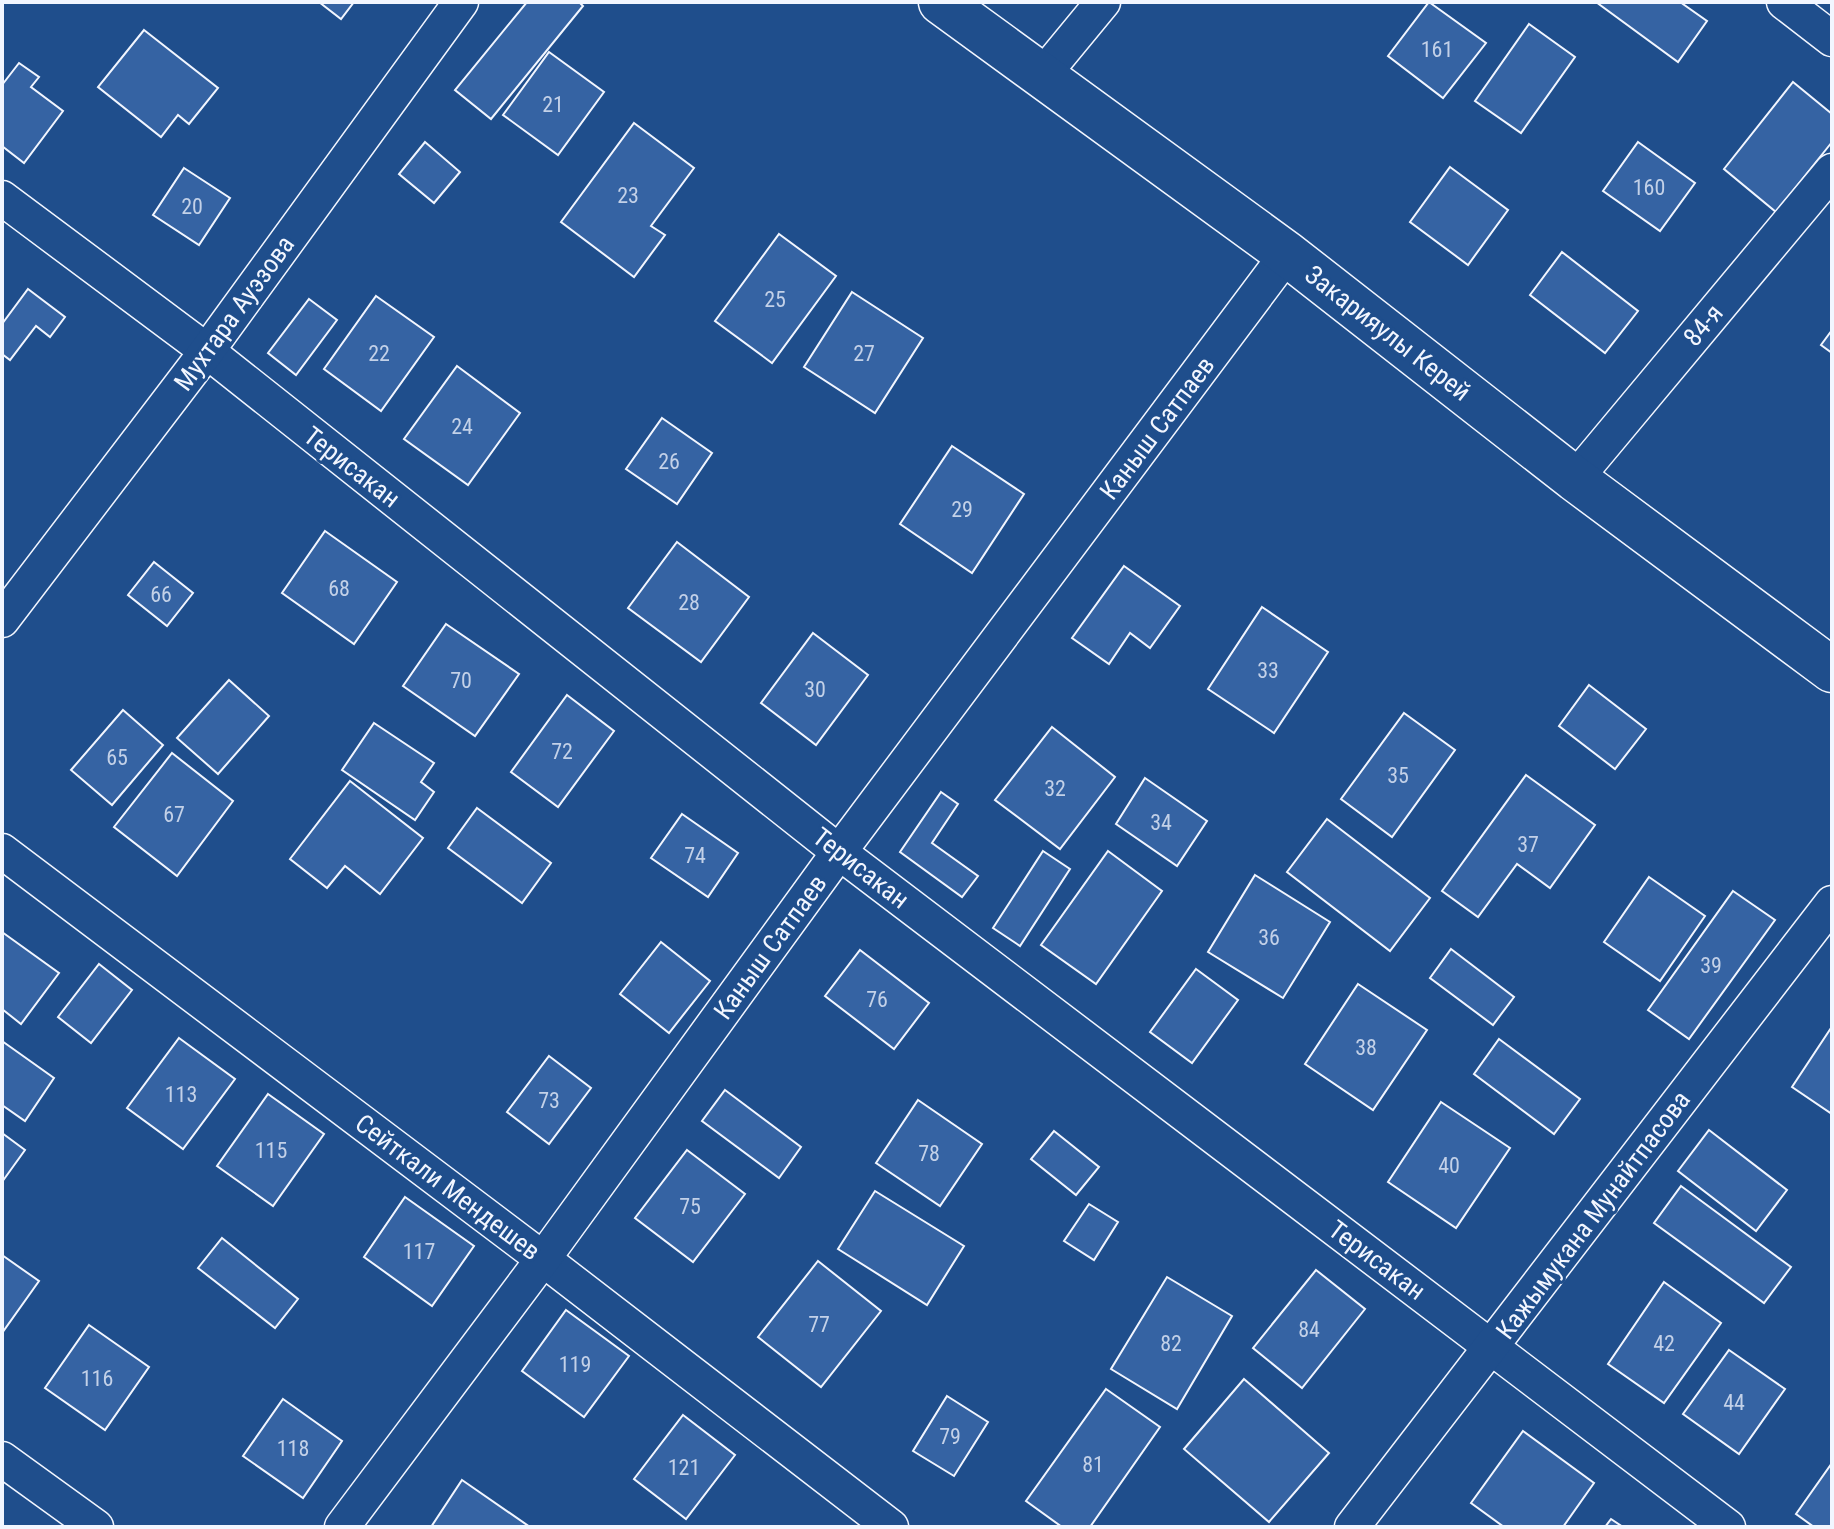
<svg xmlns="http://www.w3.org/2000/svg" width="1834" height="1529" font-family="'Roboto Condensed',sans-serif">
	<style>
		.building { fill: #3563a3; stroke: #f2f6ff; stroke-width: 2 }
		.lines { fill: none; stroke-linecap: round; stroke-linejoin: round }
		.minor-casing { stroke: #f2f6ff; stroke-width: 37 }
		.trunk-casing { stroke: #f2f6ff; stroke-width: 47 }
		.minor { stroke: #1f4e8c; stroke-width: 34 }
		.trunk { stroke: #1f4e8c; stroke-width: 44 }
		.labels { text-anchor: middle; stroke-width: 6; stroke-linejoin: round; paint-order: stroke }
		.number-label { font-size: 22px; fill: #c3d1e8 }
		.street-label { font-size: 26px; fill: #f2f6ff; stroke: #1f4e8c }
	</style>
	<rect width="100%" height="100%" fill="#1f4e8c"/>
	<g class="building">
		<path d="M 319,2 L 354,2 L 341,19 Z"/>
		<path d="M 527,2 L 579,2 L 583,6 L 491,119 L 455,90 Z"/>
		<path d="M 1429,2 L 1486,43 L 1443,98 L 1388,56 Z"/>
		<path d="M 1596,2 L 1680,2 L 1707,21 L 1678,62 Z"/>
		<path d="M 1529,24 L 1575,57 L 1521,133 L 1475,101 Z"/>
		<path d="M 144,30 L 218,88 L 189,124 L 178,115 L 161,137 L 98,87 Z"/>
		<path d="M 549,52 L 604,92 L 558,155 L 503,115 Z"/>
		<path d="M 19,63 L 39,77 L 31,87 L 63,111 L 24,163 L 2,146 L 2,85 Z"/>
		<path d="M 1793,82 L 1832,114 L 1832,142 L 1776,212 L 1724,169 Z"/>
		<path d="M 634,123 L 694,168 L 651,226 L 665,235 L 634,277 L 561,222 Z"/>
		<path d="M 425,142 L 460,172 L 434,203 L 399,174 Z"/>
		<path d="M 1638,142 L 1695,183 L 1660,231 L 1603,191 Z"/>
		<path d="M 1450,167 L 1508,210 L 1468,265 L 1410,222 Z"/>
		<path d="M 184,168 L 230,198 L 199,245 L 153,215 Z"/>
		<path d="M 779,234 L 836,276 L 772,363 L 715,321 Z"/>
		<path d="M 1562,252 L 1638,311 L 1605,353 L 1530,295 Z"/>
		<path d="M 28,289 L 65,317 L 50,337 L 36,326 L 10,360 L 2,354 L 2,324 Z"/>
		<path d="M 852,292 L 923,338 L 875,413 L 804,367 Z"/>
		<path d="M 376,296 L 434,337 L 381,411 L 324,369 Z"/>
		<path d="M 309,299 L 337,320 L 296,375 L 268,353 Z"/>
		<path d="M 1832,330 L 1832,353 L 1821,345 Z"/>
		<path d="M 457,366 L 520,413 L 468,485 L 404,439 Z"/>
		<path d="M 662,418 L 712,453 L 677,504 L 626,469 Z"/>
		<path d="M 952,446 L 1024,494 L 972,573 L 900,524 Z"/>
		<path d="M 325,531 L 397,582 L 354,644 L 282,593 Z"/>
		<path d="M 677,542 L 749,597 L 701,662 L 628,608 Z"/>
		<path d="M 154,562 L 193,593 L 167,626 L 128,595 Z"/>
		<path d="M 1124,566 L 1180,606 L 1150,648 L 1130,633 L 1109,664 L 1072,638 Z"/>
		<path d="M 1262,607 L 1328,652 L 1274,733 L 1208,689 Z"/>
		<path d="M 446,624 L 519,674 L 475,736 L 403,686 Z"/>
		<path d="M 813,633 L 868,675 L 816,745 L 761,703 Z"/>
		<path d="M 229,680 L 269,716 L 218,774 L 177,738 Z"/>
		<path d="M 1589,685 L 1646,729 L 1615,769 L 1559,726 Z"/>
		<path d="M 567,695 L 614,731 L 558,807 L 511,772 Z"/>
		<path d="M 123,710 L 163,745 L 112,805 L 71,770 Z"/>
		<path d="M 1404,713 L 1455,750 L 1392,837 L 1341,799 Z"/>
		<path d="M 374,723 L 434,763 L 421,782 L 434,792 L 415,820 L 342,770 Z"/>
		<path d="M 1052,727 L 1115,777 L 1060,849 L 995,800 Z"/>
		<path d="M 172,753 L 233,801 L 177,876 L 114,827 Z"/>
		<path d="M 1526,775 L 1595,825 L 1550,888 L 1517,864 L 1478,917 L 1442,891 Z"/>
		<path d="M 1145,778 L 1207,821 L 1177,866 L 1116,824 Z"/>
		<path d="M 350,781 L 423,838 L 380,894 L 345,866 L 327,888 L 290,859 Z"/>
		<path d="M 941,792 L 958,804 L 932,843 L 978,876 L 962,897 L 900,852 Z"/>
		<path d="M 477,808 L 551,863 L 522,903 L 448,848 Z"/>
		<path d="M 682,814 L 738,853 L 708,897 L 651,858 Z"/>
		<path d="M 1327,819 L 1430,898 L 1390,951 L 1287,872 Z"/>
		<path d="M 1043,851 L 1070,869 L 1020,946 L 993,928 Z"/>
		<path d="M 1108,851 L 1162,891 L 1096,984 L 1041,945 Z"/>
		<path d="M 1255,875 L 1330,922 L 1283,998 L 1208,952 Z"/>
		<path d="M 1649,877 L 1705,916 L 1660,981 L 1604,942 Z"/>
		<path d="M 1733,891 L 1775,920 L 1689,1039 L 1648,1010 Z"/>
		<path d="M 2,932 L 59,973 L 21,1024 L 2,1009 Z"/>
		<path d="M 661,942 L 710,981 L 669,1033 L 620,994 Z"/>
		<path d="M 1451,949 L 1514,997 L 1493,1025 L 1430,978 Z"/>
		<path d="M 860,950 L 929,1003 L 894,1049 L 825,996 Z"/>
		<path d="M 99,964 L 132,990 L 91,1043 L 58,1017 Z"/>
		<path d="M 1196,969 L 1238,1000 L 1192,1063 L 1150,1032 Z"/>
		<path d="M 1358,984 L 1427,1030 L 1373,1110 L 1305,1064 Z"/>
		<path d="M 1831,1028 L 1832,1028 L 1832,1114 L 1792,1087 Z"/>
		<path d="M 179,1038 L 235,1079 L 183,1149 L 127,1108 Z"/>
		<path d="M 1499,1039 L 1580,1099 L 1554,1134 L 1474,1074 Z"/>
		<path d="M 2,1041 L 54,1078 L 25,1121 L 2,1105 Z"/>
		<path d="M 549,1056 L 591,1088 L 549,1144 L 507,1112 Z"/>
		<path d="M 725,1090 L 801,1147 L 779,1178 L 702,1121 Z"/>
		<path d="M 268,1094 L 324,1134 L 273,1206 L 217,1166 Z"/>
		<path d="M 918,1100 L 982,1144 L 940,1206 L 876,1163 Z"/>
		<path d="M 1441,1102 L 1510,1148 L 1456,1228 L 1388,1182 Z"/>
		<path d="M 1709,1130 L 1787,1190 L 1756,1231 L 1678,1171 Z"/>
		<path d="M 1054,1131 L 1099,1167 L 1076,1195 L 1031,1159 Z"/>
		<path d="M 2,1133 L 25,1150 L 2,1182 Z"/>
		<path d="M 687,1150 L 745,1194 L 693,1262 L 635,1218 Z"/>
		<path d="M 1681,1186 L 1791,1267 L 1764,1303 L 1654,1223 Z"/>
		<path d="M 875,1191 L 964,1246 L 927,1305 L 838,1249 Z"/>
		<path d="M 405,1197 L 474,1246 L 432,1306 L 364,1257 Z"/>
		<path d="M 1089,1204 L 1118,1222 L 1094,1260 L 1064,1241 Z"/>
		<path d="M 222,1238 L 298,1299 L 275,1328 L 198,1268 Z"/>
		<path d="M 2,1255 L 39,1281 L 2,1333 Z"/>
		<path d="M 818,1261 L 881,1311 L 821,1387 L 758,1337 Z"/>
		<path d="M 1316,1270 L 1365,1309 L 1302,1388 L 1253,1348 Z"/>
		<path d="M 1167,1277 L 1232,1316 L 1177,1409 L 1111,1369 Z"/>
		<path d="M 1664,1282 L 1721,1323 L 1664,1403 L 1608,1364 Z"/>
		<path d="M 566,1310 L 629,1356 L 584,1417 L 522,1371 Z"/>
		<path d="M 89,1325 L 149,1367 L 105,1430 L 45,1388 Z"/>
		<path d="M 1729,1350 L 1785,1389 L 1739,1454 L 1683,1414 Z"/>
		<path d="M 1244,1379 L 1329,1453 L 1269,1522 L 1184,1449 Z"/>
		<path d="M 1106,1389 L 1160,1427 L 1090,1527 L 1062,1527 L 1026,1501 Z"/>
		<path d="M 947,1396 L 988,1422 L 954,1476 L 913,1451 Z"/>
		<path d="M 283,1399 L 342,1441 L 303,1498 L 243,1456 Z"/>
		<path d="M 683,1415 L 735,1455 L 686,1519 L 634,1479 Z"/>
		<path d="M 1523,1431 L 1594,1483 L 1563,1527 L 1504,1527 L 1471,1503 Z"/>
		<path d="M 1832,1463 L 1832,1527 L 1814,1527 L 1796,1514 Z"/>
		<path d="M 462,1480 L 530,1527 L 431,1527 Z"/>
		<path d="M 1611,1519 L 1623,1527 L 1605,1527 Z"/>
	</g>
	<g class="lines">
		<defs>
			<g id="minor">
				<path d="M 1784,2 L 1832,39"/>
				<path d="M 1042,76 L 1103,2"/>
				<path d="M 2,198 L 207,351 L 839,852 L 1728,1527"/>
				<path d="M 1575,479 L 1832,171"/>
				<path d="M 2,620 L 207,351 L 461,2"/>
				<path d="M 2,851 L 543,1259 L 891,1527"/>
				<path d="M 2,1459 L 96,1527"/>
				<path d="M 342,1527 L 543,1259 L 839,852 L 1287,254"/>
				<path d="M 1352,1527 L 1832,903"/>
			</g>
			<path id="trunk" d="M 941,2 L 1287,254 L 1575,479 L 1832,670"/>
		</defs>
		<use href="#minor" class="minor-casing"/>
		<use href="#trunk" class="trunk-casing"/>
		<use href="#minor" class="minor"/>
		<use href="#trunk" class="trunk"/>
	</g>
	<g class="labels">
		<g class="number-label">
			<text x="1437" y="57">161</text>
			<text x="553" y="112">21</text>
			<text x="1649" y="195">160</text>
			<text x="628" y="203">23</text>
			<text x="192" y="214">20</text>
			<text x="775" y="307">25</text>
			<text x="379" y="361">22</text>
			<text x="864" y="361">27</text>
			<text x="462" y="434">24</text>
			<text x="669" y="469">26</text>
			<text x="962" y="517">29</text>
			<text x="339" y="596">68</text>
			<text x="161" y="602">66</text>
			<text x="689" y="610">28</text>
			<text x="1268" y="678">33</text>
			<text x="461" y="688">70</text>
			<text x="815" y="697">30</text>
			<text x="562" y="759">72</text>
			<text x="117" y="765">65</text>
			<text x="1398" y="783">35</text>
			<text x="1055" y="796">32</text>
			<text x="174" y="822">67</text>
			<text x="1161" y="830">34</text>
			<text x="1528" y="852">37</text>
			<text x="695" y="863">74</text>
			<text x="1269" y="945">36</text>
			<text x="1711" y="973">39</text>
			<text x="877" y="1007">76</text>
			<text x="1366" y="1055">38</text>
			<text x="181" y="1102">113</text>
			<text x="549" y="1108">73</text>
			<text x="271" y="1158">115</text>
			<text x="929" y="1161">78</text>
			<text x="1449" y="1173">40</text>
			<text x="690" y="1214">75</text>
			<text x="419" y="1259">117</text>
			<text x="819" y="1332">77</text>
			<text x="1309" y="1337">84</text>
			<text x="1171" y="1351">82</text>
			<text x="1664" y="1351">42</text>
			<text x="575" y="1372">119</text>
			<text x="97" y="1386">116</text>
			<text x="1734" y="1410">44</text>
			<text x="950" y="1444">79</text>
			<text x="293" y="1456">118</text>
			<text x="1093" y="1472">81</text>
			<text x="684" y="1475">121</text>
		</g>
		<g class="street-label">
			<text transform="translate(234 313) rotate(-54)" y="9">Мухтара Ауэзова</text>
			<text transform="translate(1703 325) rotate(-50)" y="9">84-я</text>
			<text transform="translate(1388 333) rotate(38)" y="9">Закарияулы Керей</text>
			<text transform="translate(1157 428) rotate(-53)" y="9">Каныш Сатпаев</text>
			<text transform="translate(352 467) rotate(38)" y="9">Терисакан</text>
			<text transform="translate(861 868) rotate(38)" y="9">Терисакан</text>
			<text transform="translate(770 947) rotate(-54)" y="9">Каныш Сатпаев</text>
			<text transform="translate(448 1187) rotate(37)" y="9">Сейткали Мендешев</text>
			<text transform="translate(1593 1215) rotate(-53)" y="9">Кажымукана Мунайтпасова</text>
			<text transform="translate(1377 1260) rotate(37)" y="9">Терисакан</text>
		</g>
	</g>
	<rect width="1834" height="1529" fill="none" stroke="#f2f6ff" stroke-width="8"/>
</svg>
